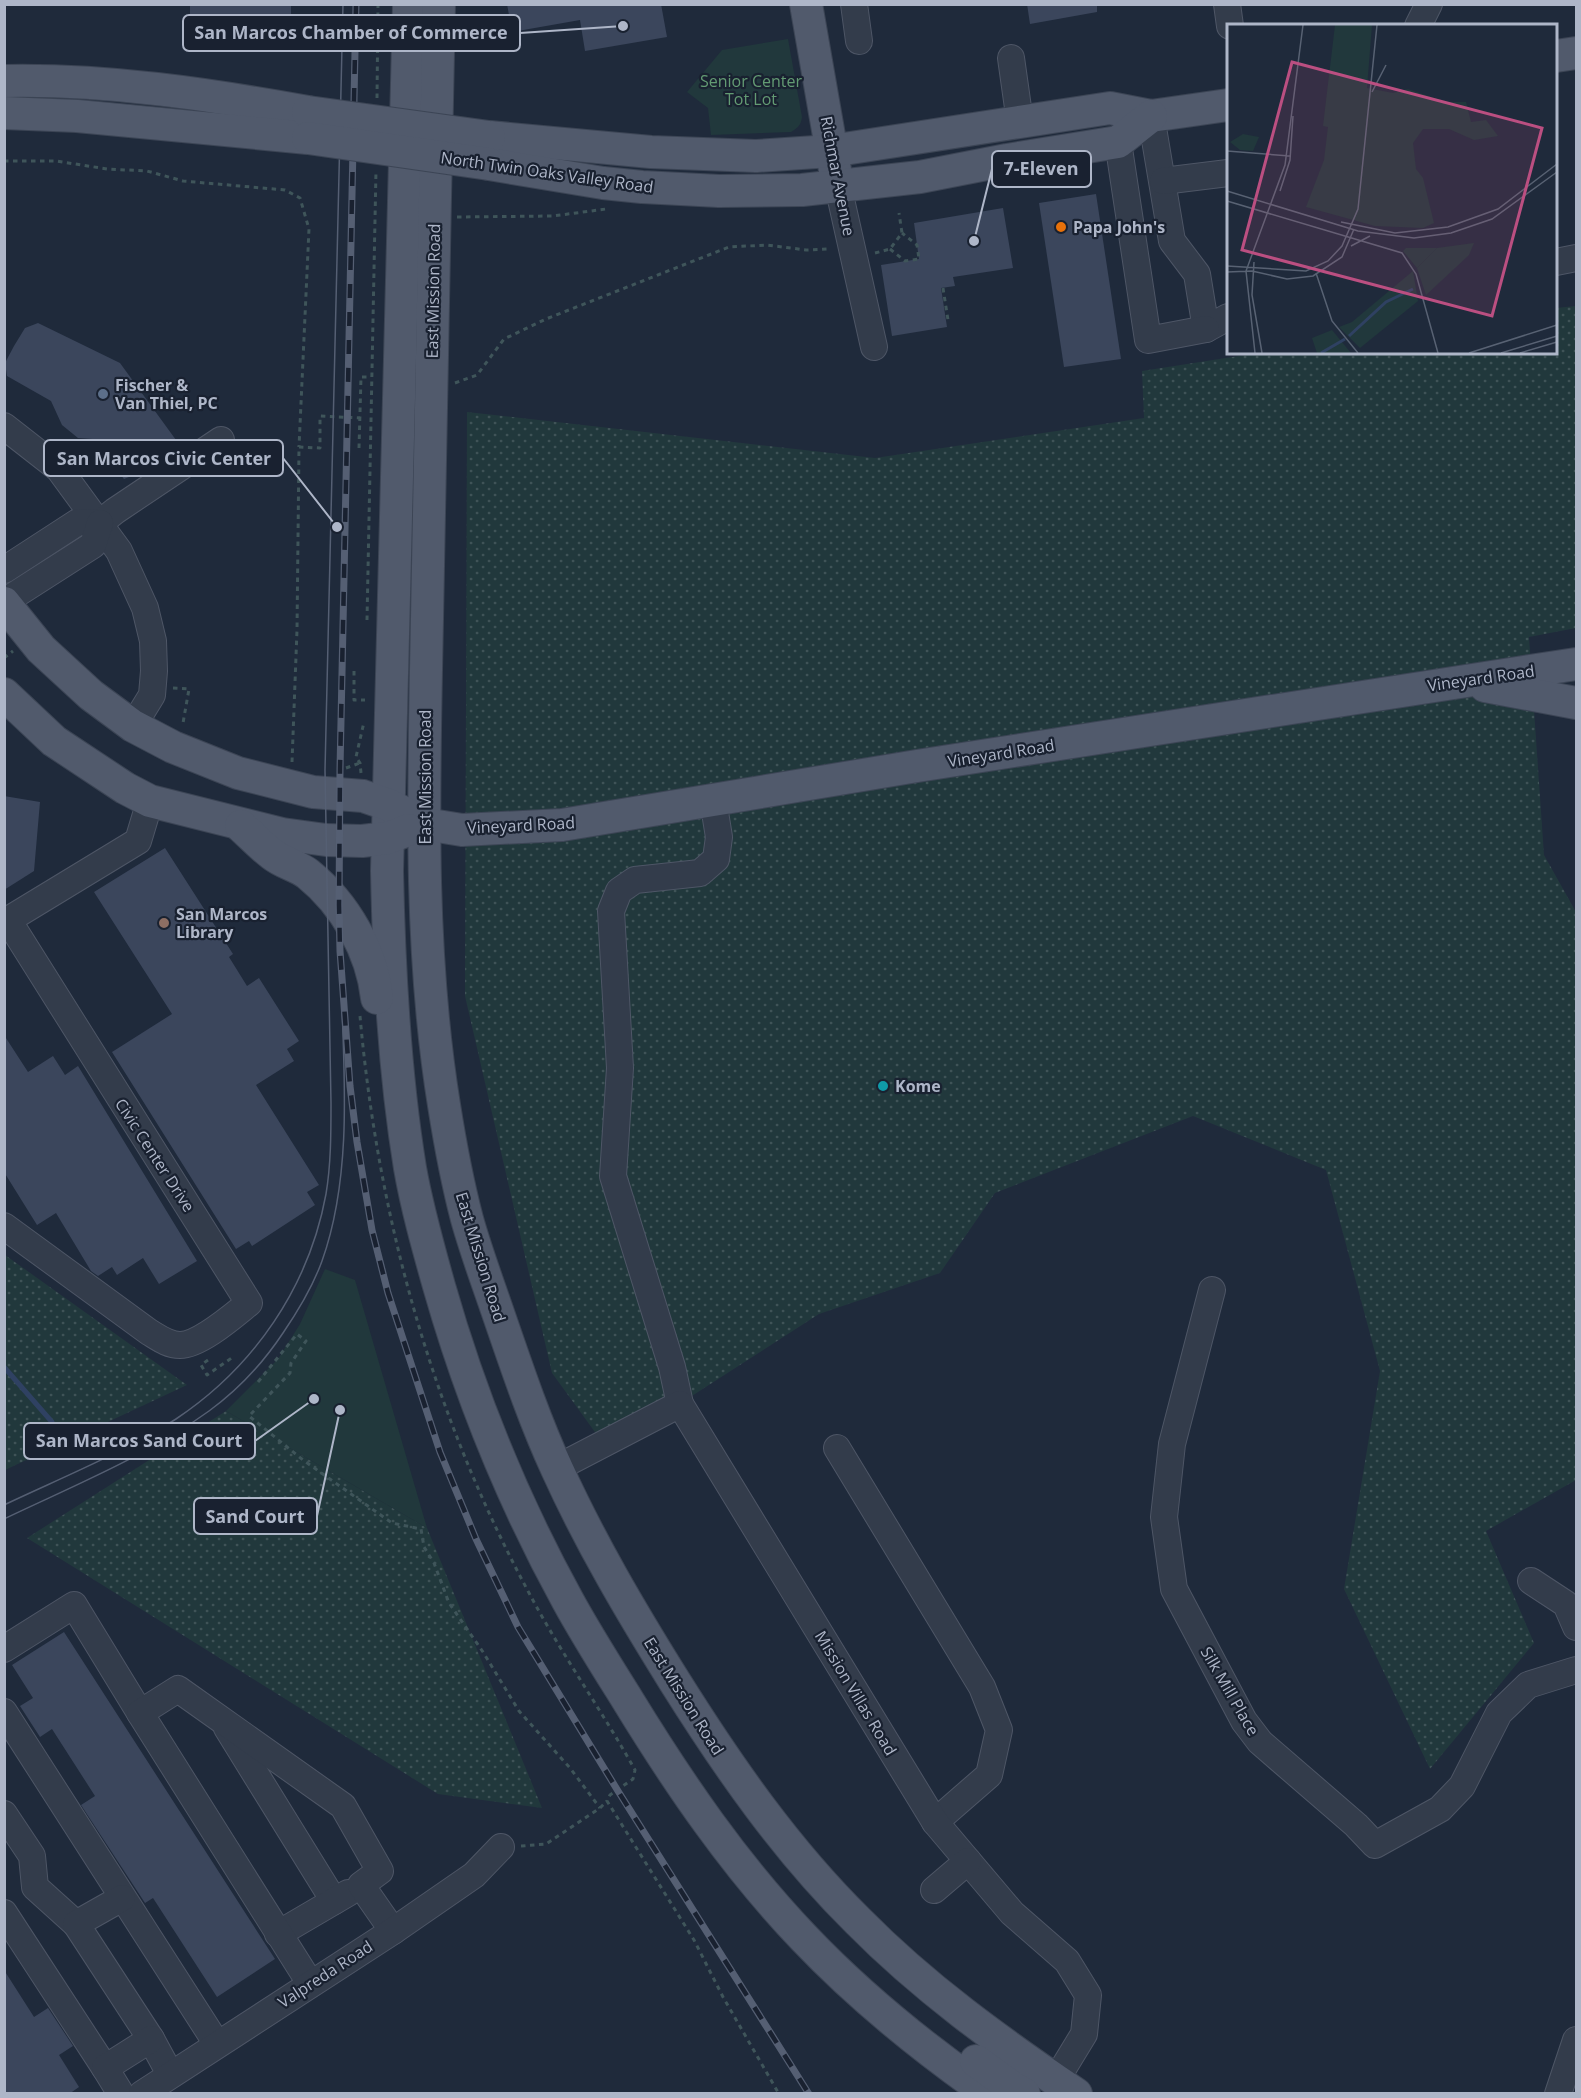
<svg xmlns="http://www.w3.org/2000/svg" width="1581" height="2098" font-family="'Open Sans',sans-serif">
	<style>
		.grass { fill: url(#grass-dots) }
		.park { fill: #21383c }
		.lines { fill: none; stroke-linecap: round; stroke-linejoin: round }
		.stream { stroke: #2f4162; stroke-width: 5 }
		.building { fill: #3b465c }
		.minor-casing { stroke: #4e5666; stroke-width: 28 }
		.major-casing { stroke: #3c4555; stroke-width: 34 }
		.path { stroke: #3f555a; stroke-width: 3; stroke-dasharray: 4.5 4.5; stroke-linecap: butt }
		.minor { stroke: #333c4b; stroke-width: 26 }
		.major { stroke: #515a6c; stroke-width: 32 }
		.tram { stroke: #555f73; stroke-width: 1.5 }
		.rail-casing { stroke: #555f73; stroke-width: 7 }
		.rail { stroke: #192130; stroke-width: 4.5; stroke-dasharray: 14; stroke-linecap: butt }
		.major-bridge-casing { stroke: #3c4555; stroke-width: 34; stroke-linecap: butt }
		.major-bridge { stroke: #515a6c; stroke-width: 32 }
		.food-dot { fill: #e8710a; stroke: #192130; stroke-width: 2 }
		.service-dot { fill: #5c6f8a; stroke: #192130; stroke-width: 2 }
		.education-dot { fill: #8d6e63; stroke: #192130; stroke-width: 2 }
		.culture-dot { fill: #0f9aa8; stroke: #192130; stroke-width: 2 }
		.labels { text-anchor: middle; stroke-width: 4.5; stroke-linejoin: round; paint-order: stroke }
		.park-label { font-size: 16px; fill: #639b73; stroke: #192130 }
		.street-label { font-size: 16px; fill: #aeb6c8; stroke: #192130 }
		.poi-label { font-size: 16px; font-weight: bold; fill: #aeb6c8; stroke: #192130; text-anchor: start }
		.inset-river { fill: none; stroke: #2f4162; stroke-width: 3 }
		.inset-road { fill: none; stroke: #586273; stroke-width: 1.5 }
		.view { fill: #bb4f81; fill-opacity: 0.15; stroke: #bb4f81; stroke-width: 3 }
		.inset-edge { fill: none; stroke: #aeb6c8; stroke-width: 3 }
		.leader { fill: none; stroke: #aeb6c8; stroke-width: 2 }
		.callout-dot { fill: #aeb6c8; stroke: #192130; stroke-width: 2 }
		.callout { fill: #192130; stroke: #aeb6c8; stroke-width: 2 }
		.callout-label { font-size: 18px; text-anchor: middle; font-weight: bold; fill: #aeb6c8 }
	</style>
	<defs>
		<pattern id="grass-dots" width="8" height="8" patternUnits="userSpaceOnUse" patternTransform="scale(1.5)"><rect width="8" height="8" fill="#21383c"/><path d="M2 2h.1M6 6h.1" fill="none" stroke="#3f5357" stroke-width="1.8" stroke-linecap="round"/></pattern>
	</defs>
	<rect width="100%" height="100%" fill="#1f2a3b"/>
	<g class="grass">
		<path d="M 1576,306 L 1576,628 L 1529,637 L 1544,855 L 1576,912 L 1576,1480 L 1486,1531 L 1534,1643 L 1430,1769 L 1344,1589 L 1380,1371 L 1326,1170 L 1193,1116 L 995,1193 L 940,1273 L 819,1314 L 608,1450 L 552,1373 L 465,996 L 467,412 L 875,458 L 1144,418 L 1142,371 L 1258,353 L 1556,352 L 1556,308 Z"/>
		<path d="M 5,1255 L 187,1385 L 5,1470 Z"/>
		<path d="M 226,1411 L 427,1528 L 542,1808 L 438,1794 L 27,1538 Z"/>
	</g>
	<g class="park">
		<path d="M 788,39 L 802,117 C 801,125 798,128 791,132 L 711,135 L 708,108 L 687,92 L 722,50 Z"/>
		<path d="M 325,1269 L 355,1280 L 427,1528 L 226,1411 L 278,1359 L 300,1324 Z"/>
	</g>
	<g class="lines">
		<path class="stream" d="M 4,1367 L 52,1422"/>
	</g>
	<g class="building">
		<path d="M 190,4 L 291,4 L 291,20 L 190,17 Z"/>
		<path d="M 507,4 L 661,4 L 667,37 L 585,51 L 580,20 L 512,32 Z"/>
		<path d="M 1027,4 L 1097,4 L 1097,12 L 1030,24 Z"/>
		<path d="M 1096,194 L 1121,359 L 1064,367 L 1039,203 Z"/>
		<path d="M 1003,208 L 1013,268 L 953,277 L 955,286 L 941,288 L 947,327 L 892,336 L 881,265 L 919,259 L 914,223 Z"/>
		<path d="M 38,323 L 120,363 L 176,440 L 175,447 L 165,457 L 154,467 L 124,479 L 92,439 L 78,438 L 62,425 L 51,401 L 7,376 L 5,363 L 14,346 L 25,328 Z"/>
		<path d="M 4,796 L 40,802 L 34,871 L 4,890 Z"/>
		<path d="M 165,848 L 233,954 L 229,957 L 247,986 L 259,978 L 299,1041 L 287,1049 L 294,1061 L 256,1085 L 319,1185 L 307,1192 L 315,1205 L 252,1246 L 249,1241 L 236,1249 L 112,1052 L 172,1014 L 94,892 Z"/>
		<path d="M 4,1035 L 28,1072 L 53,1056 L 65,1075 L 78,1066 L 197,1261 L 159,1284 L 143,1258 L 117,1275 L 112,1267 L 98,1276 L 91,1271 L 56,1213 L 37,1225 L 4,1172 Z"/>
		<path d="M 64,1632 L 275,1959 L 217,1997 L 153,1898 L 145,1903 L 81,1805 L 95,1796 L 52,1729 L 40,1737 L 20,1706 L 33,1698 L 12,1665 Z"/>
		<path d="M 4,1970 L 34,2017 L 48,2008 L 73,2046 L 59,2055 L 79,2087 L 69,2094 L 4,2094 Z"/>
	</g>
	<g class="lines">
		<defs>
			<g id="minor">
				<path d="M 854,4 L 859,41"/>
				<path d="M 1227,4 L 1230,26"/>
				<path d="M 1418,26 L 1429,4"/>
				<path d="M 1011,58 L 1020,122"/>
				<path d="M 1151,116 L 1172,241 L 1197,274 L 1206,329 L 1228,317"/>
				<path d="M 1118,142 L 1148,340 L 1206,329"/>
				<path d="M 1163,181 L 1228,173"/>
				<path d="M 838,186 L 874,347"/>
				<path d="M 1556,262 L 1576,258"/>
				<path d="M 4,426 L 59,469 L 119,551 L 145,608 L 153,641 L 154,671 L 152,695 L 133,726"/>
				<path d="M 100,523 L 115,511 L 221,440"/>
				<path d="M 4,570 L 78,522 L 100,523"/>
				<path d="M 4,602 L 93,545 L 100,523"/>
				<path d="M 4,1226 L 149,1332 C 159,1338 168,1345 180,1345 C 200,1345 234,1315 249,1303 L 8,920 L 138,841 L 150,801"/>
				<path d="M 1212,1290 L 1172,1444 L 1164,1517 L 1174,1589 L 1244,1721 L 1260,1742 L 1356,1825 L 1375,1845 L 1440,1809 L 1462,1786 L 1499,1713 L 1528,1685 L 1576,1670"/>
				<path d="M 680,1404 L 672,1367 L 613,1176 L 620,1068 L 611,911 L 619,891 L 635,880 L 700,873 L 716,859 L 719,837 L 713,800"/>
				<path d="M 837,1448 L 982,1687 L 999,1730 L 989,1775 L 935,1822"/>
				<path d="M 557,1468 L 680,1404 L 935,1822 L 1012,1913 L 1067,1961 L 1088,1995 L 1084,2034 L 1056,2080"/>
				<path d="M 1531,1581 L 1566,1604 L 1576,1627"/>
				<path d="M 4,1649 L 74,1605 L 140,1713"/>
				<path d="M 4,1712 L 217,2044"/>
				<path d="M 227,1728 L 334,1901"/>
				<path d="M 4,1814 L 32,1856 L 35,1887 L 76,1924"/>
				<path d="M 934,1890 L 968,1861"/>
				<path d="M 122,1898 L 76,1924 L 151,2039 L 170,2074"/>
				<path d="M 4,1913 L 105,2068"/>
				<path d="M 278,1934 L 348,1893"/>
				<path d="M 310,1983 L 140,1713 L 178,1689 L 343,1806 L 380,1871 L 361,1885 L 393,1931"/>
				<path d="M 121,2094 L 105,2068 L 151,2039"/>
				<path d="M 142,2094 L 393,1931 L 474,1875 L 501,1847"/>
				<path d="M 1558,2094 L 1576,2040"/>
			</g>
			<g id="major">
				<path d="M 409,4 L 387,871 C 389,970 394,1070 410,1168 C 417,1208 428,1247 439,1286 C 470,1395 513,1501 568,1601 C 586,1634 607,1667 627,1699 C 679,1784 735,1866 804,1938 C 861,1998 922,2047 989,2094"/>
				<path d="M 439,4 C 435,209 430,414 427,619 C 424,781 418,945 444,1105 C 450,1143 457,1181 467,1219 C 475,1248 486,1278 496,1307 C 515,1362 533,1417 557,1469 C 591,1544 632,1613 675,1682 C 729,1768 786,1850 858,1921 C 924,1988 998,2041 1076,2094"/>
				<path d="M 806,4 L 835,170"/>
				<path d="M 1556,56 L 1576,53"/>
				<path d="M 4,81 C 107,79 207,94 308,112"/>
				<path d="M 4,113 L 77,116 L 308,138"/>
				<path d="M 489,137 L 651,152 L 756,156 L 831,151 L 1110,108 L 1151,116 L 1228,105"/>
				<path d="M 489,164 L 603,183 L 642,187 L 719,191 L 802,190 L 920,177 L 1007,160 L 1118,142 L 1151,116"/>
				<path d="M 4,603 L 41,649 L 91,695 L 133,726 L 173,747 L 238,773 L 313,792 L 363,796 L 389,805 L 425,824 L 462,830 L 562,825 L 917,766 L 1576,664"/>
				<path d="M 1485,686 L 1576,703"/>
				<path d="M 4,694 L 54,741 L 125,788 L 150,801 L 282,834 L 326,840 L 362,841 L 388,838 L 408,830"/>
				<path d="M 241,826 C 251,835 261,846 272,854 C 283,863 298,866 308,874 C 345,904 372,951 377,998"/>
				<path d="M 976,2061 L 1013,2088 L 1024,2094"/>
			</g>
		</defs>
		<use href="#minor" class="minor-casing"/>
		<use href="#major" class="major-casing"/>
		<g class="path">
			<path d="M 377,98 L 378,4"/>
			<path d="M 4,161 L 56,161 L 107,169 L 147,171 L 183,181 L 285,190 L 300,198 L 309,229 L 299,447"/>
			<path d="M 457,217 L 553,216 L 606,209"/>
			<path d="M 890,249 L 905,261 L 919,259 L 917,245 L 902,233"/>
			<path d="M 875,253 L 890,249 L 902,233 L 899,213"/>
			<path d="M 943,288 L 948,320"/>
			<path d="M 455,383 L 477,375 L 504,339 L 546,319 L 729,247 L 767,245 L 806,250 L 829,249"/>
			<path d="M 359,448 L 361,377 L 371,377"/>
			<path d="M 367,620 L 376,170"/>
			<path d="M 4,658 L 13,651"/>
			<path d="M 354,671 L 354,700 L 365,700"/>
			<path d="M 173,688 L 189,689 L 183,723"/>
			<path d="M 292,762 L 297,630 L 299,447 L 320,448 L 320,416 L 360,418"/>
			<path d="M 346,768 L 360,763"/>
			<path d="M 361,773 L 360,763 L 356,757 L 364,722"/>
			<path d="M 360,1016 C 378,1217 432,1413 528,1591 C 560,1652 601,1709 635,1770 L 633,1779 L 610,1795 L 607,1801 L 694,1940 L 723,1997 L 779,2094"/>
			<path d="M 208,1360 L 201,1365 L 207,1375 L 233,1357"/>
			<path d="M 258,1382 L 297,1334 L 306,1341 L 291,1363 L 290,1373 L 249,1416 L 303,1460 L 392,1523 L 421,1529 L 424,1547 L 434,1563 L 449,1603 L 483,1652 L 519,1711 L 570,1768 L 600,1808"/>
			<path d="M 521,1846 L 546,1844 L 600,1808 L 607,1801"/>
		</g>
		<use href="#minor" class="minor"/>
		<use href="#major" class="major"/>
		<g class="tram">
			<path d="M 4,1505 C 61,1478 123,1453 176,1419 C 254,1367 309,1287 326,1194 C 331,1164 331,1133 331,1103 L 325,770 L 343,4"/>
			<path d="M 4,1519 C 73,1486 147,1456 209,1411 C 238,1390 263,1363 283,1333 C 298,1311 313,1286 322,1261 C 356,1166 342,1051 340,951"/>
		</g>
		<defs>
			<path id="rail" d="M 356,4 L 340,769 L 339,905 L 340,951 L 350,1086 L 357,1142 L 372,1230 L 388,1293 L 440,1452 L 476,1539 L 518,1627 L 618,1791 L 809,2094"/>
		</defs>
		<use href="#rail" class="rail-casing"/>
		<use href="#rail" class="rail"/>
		<defs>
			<g id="major-bridge">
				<path d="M 308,112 L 489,137"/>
				<path d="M 308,138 L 489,164"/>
			</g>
		</defs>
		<use href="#major-bridge" class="major-bridge-casing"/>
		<use href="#major-bridge" class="major-bridge"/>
	</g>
	<circle class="food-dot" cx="1061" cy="227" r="6"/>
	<circle class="service-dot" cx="103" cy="394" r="6"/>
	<circle class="education-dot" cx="164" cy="923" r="6"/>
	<circle class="culture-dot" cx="883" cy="1086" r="6"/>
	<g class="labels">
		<g class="park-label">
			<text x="751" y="87">Senior Center<tspan x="751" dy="18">Tot Lot</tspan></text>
		</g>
		<g class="street-label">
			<text transform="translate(547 172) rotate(8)" y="6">North Twin Oaks Valley Road</text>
			<text transform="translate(838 176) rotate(79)" y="6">Richmar Avenue</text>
			<text transform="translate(433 291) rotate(-89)" y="6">East Mission Road</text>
			<text transform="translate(1481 678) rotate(-8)" y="6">Vineyard Road</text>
			<text transform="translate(1001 753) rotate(-9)" y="6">Vineyard Road</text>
			<text transform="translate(425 777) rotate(-90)" y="6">East Mission Road</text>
			<text transform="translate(521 825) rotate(-3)" y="6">Vineyard Road</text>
			<text transform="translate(155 1155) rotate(57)" y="6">Civic Center Drive</text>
			<text transform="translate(481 1257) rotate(73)" y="6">East Mission Road</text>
			<text transform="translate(1230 1691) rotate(60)" y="6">Silk Mill Place</text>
			<text transform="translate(856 1693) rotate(59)" y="6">Mission Villas Road</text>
			<text transform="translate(684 1696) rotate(58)" y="6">East Mission Road</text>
			<text transform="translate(325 1974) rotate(-33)" y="6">Valpreda Road</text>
		</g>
		<g class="poi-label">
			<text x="1073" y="233">Papa John's</text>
			<text x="115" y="391">Fischer &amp;<tspan x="115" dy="18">Van Thiel, PC</tspan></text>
			<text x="176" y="920">San Marcos<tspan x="176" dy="18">Library</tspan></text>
			<text x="895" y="1092">Kome</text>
		</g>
	</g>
	<g transform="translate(1227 24)">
		<rect width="330" height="330" fill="#1f2a3b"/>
		<path d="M 108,1 L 145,1 L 140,64 L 166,69 L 181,65 L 219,78 L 239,78 L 244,98 L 259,96 L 271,112 L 247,116 L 222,105 L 196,105 L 186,119 L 189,145 L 196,154 L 207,199 L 196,204 L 148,202 L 79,183 L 97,136 L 101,103 L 96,102 ZM 247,219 L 242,231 L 199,271 L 190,244 L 210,224 ZM 186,247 L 191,277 L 133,324 L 112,303 L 125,298 ZM 105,306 L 124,329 L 90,329 L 85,314 Z" fill="#21383c"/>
		<path d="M 16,110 L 32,113 L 26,127 L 13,126 L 3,118 ZM 179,224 L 210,224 L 190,244 L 176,227 Z" fill="#21383c"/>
		<path class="inset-river" d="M 122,312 L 159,278 L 186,265M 94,329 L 118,315"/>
		<path class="inset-road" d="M 145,68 L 159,41M 0,127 L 63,132M 0,167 L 131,207 L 187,214 L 224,209 L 265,195 L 330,148M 53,167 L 63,136 L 66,92M 0,177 L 175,229 L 189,250 L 211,329M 114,198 L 168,209 L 221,203 L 271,185 L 330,140M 124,222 L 143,212M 27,238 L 25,271 L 35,329M 0,242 L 79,247 L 101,237 L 115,222 L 131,185 L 150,1M 0,248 L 25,247 L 60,255 L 86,252 L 115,233 L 127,205M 89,249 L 105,297 L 131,329M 28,329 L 19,247 L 58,141 L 76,1M 242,329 L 330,301M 274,329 L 330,312M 293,329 L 330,318"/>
		<path class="view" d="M 65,38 L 315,104 L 265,292 L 15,226 Z"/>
		<rect width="330" height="330" class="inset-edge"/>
	</g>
	<path class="leader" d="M623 26L520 33M974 241L992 169M337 527L283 458M314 1399L255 1441M340 1410L317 1516"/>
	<g class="callout-dot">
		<circle cx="623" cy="26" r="6"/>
		<circle cx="974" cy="241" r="6"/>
		<circle cx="337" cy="527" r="6"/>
		<circle cx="314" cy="1399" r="6"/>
		<circle cx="340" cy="1410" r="6"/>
	</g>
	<g class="callout">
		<rect x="183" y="15" width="337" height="36" rx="6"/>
		<rect x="992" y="151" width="99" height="36" rx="6"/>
		<rect x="44" y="440" width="239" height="36" rx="6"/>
		<rect x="24" y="1423" width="231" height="36" rx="6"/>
		<rect x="194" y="1498" width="123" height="36" rx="6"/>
	</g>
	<g class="callout-label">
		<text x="351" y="39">San Marcos Chamber of Commerce</text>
		<text x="1041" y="175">7-Eleven</text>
		<text x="164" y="465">San Marcos Civic Center</text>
		<text x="139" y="1447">San Marcos Sand Court</text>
		<text x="255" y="1523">Sand Court</text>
	</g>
	<rect width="1581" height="2098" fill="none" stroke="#aeb6c8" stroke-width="12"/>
</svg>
